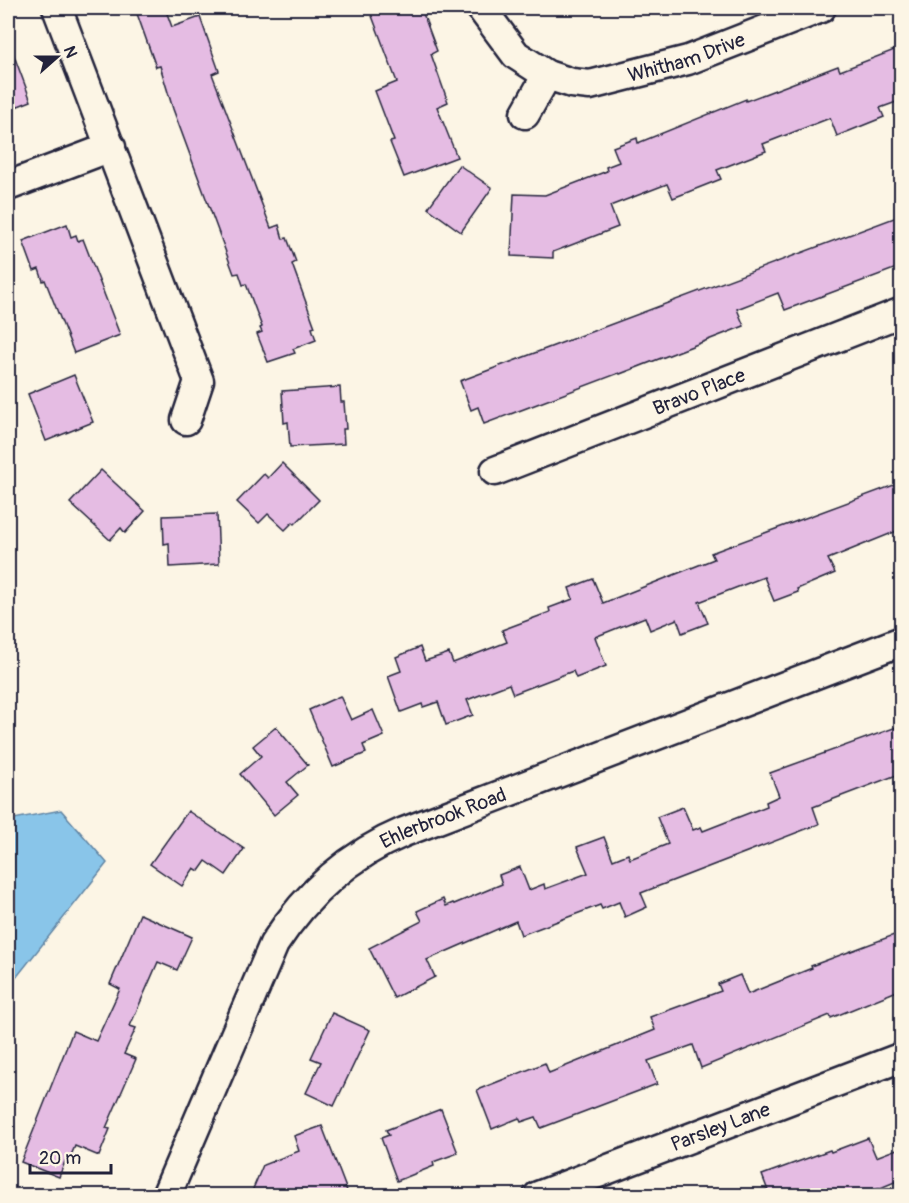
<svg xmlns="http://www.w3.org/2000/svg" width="909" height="1203" font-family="Pangolin,sans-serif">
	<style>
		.water { fill: #89c5e9; stroke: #6084a3; stroke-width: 1.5 }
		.building { fill: #e5bce3; stroke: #22223b; stroke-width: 1.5 }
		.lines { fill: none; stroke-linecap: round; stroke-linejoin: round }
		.minor-casing { stroke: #22223b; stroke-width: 33 }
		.minor { stroke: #fcf5e5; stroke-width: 28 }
		.labels { text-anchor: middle; stroke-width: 4.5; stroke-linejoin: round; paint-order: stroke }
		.street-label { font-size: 20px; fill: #22223b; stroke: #fcf5e5 }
	</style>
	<rect width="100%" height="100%" fill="#fcf5e5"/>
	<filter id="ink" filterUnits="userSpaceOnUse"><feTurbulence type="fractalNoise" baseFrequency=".0167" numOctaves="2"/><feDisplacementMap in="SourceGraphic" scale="12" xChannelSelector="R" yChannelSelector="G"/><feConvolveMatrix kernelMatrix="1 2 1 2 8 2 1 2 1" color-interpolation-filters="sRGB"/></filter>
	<g filter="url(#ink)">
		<path class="water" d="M 61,810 L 107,863 L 11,984 L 8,996 L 8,820 Z"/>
		<g class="building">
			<path d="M 135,8 L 165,8 L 172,27 L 200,17 L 219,71 L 212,74 L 271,228 L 279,225 L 283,239 L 287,238 L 296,262 L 292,264 L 315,327 L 312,328 L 316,340 L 293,349 L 295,353 L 268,362 L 257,334 L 262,332 L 260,328 L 262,327 L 246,284 L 243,285 L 239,273 L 234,274 L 173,109 L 160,66 L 156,67 Z"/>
			<path d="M 369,8 L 421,8 L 437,51 L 431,54 L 448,102 L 437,107 L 457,157 L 404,177 L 390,142 L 394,141 L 375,91 L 397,82 Z"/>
			<path d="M 8,45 L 10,45 L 31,101 L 8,110 Z"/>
			<path d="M 902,47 L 902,100 L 880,108 L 884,117 L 837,136 L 830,118 L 763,144 L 766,151 L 717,170 L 721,179 L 673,198 L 667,184 L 610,206 L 618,227 L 553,252 L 553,258 L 511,256 L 514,194 L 545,195 L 607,171 L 606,167 L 619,162 L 613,147 L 637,138 L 638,143 L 746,99 L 746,101 L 838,66 L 840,71 Z"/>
			<path d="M 459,165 L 492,188 L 461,232 L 428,208 Z"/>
			<path d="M 902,215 L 902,266 L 785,310 L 778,293 L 737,309 L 744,326 L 620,374 L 619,373 L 484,424 L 478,407 L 471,410 L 460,381 Z"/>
			<path d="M 67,224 L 71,237 L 76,235 L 78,241 L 83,239 L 120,335 L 74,353 L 45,280 L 43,281 L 39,269 L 34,271 L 23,241 Z"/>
			<path d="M 74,375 L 93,422 L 46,441 L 28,394 Z"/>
			<path d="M 340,387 L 341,402 L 344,402 L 346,429 L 343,429 L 344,444 L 290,447 L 288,422 L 284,423 L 282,391 Z"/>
			<path d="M 282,463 L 319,500 L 295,524 L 293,522 L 285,530 L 268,514 L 259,523 L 237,502 L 264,474 L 268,478 Z"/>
			<path d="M 101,470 L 145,511 L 125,533 L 121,528 L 110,540 L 70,503 Z"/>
			<path d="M 902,482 L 902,529 L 828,559 L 835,573 L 797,589 L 798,592 L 774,601 L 764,577 L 699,602 L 708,623 L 682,633 L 677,619 L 650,630 L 645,617 L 595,637 L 606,666 L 576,678 L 573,671 L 513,694 L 509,684 L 467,700 L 473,715 L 446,725 L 438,702 L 423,707 L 422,704 L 401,712 L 388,676 L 401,671 L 396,657 L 420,647 L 425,661 L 449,653 L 453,663 L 507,642 L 502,630 L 550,612 L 549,608 L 573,599 L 569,588 L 593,579 L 603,603 L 714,559 L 711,553 Z"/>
			<path d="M 217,514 L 219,564 L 170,567 L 169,543 L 164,544 L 163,516 Z"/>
			<path d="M 340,696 L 351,720 L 373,710 L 384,736 L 363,745 L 366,753 L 333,767 L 309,710 Z"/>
			<path d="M 902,725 L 902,773 L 813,807 L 819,824 L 641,893 L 647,907 L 625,917 L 619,902 L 602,909 L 600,905 L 521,935 L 516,921 L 427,960 L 435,977 L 394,998 L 369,948 L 422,921 L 417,911 L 443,899 L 446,906 L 453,903 L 454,904 L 502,884 L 499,875 L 520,867 L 529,890 L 544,884 L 545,889 L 588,873 L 577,847 L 604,837 L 613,860 L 628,854 L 630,859 L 668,844 L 657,817 L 683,807 L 693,830 L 701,827 L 703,831 L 767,806 L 766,802 L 779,796 L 770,773 Z"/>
			<path d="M 276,727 L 308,765 L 287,782 L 298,795 L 274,815 L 240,774 L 261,756 L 253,746 Z"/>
			<path d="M 188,811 L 244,849 L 226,875 L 206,861 L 199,871 L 194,868 L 182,886 L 150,864 Z"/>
			<path d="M 140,914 L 192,937 L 177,970 L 158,962 L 130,1026 L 136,1028 L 124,1054 L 136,1059 L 106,1128 L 110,1129 L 99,1156 L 75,1146 L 69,1160 L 66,1159 L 59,1177 L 21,1162 L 73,1031 L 96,1041 L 120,989 L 110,984 Z"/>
			<path d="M 902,932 L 902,989 L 831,1018 L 830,1015 L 701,1068 L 693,1045 L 648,1061 L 657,1084 L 541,1128 L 536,1117 L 521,1122 L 519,1118 L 492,1129 L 477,1090 L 545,1063 L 549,1073 L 655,1030 L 650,1017 L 721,991 L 718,984 L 740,975 L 748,994 L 812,968 L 811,966 Z"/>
			<path d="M 332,1013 L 370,1030 L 334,1106 L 306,1093 L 321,1062 L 311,1058 Z"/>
			<path d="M 441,1109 L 458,1153 L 433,1162 L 434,1166 L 397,1181 L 381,1138 L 389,1135 L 386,1130 Z"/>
			<path d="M 322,1126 L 349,1196 L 250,1196 L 263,1165 L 299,1151 L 294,1136 Z"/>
			<path d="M 868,1138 L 876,1157 L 902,1147 L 902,1179 L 861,1196 L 770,1196 L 762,1175 L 830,1150 L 831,1152 Z"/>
		</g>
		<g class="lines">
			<defs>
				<g id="minor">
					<path d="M 57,8 L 199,381 L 186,420"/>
					<path id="s1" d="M 481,8 L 516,55 L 547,75 L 572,83 L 590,85 L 688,60 L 821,8"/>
					<path d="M 525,114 L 547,75"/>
					<path d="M 8,186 L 111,147"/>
					<path id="s2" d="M 495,471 L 902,312"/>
					<path id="s3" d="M 166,1196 L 274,944 C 307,893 349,855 404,832 L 902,641"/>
					<path id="s4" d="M 538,1196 L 902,1057"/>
				</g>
			</defs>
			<use href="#minor" class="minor-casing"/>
			<use href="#minor" class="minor"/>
		</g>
	</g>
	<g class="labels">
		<g class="street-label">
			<text dy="7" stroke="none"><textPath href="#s1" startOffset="240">Whitham Drive</textPath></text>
			<text dy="7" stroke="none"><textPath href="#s2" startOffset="219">Bravo Place</textPath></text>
			<text dy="7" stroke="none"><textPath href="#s3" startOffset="490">Ehlerbrook Road</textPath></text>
			<text dy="7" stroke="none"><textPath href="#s4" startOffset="195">Parsley Lane</textPath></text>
		</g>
	</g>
	<rect width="909" height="1203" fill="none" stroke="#fcf5e5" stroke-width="30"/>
	<rect x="15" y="15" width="879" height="1173" fill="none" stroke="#22223b" stroke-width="2" filter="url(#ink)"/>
	<g transform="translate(57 57) rotate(69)" stroke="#fcf5e5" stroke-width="4.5" paint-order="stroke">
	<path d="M0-4.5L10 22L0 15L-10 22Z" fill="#22223b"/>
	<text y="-9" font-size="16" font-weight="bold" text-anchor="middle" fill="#22223b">N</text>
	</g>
	<path d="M30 1164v9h81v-9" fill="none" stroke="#22223b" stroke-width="3"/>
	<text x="39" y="1164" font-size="18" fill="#22223b" stroke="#fcf5e5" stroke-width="4.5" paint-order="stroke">20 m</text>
</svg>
